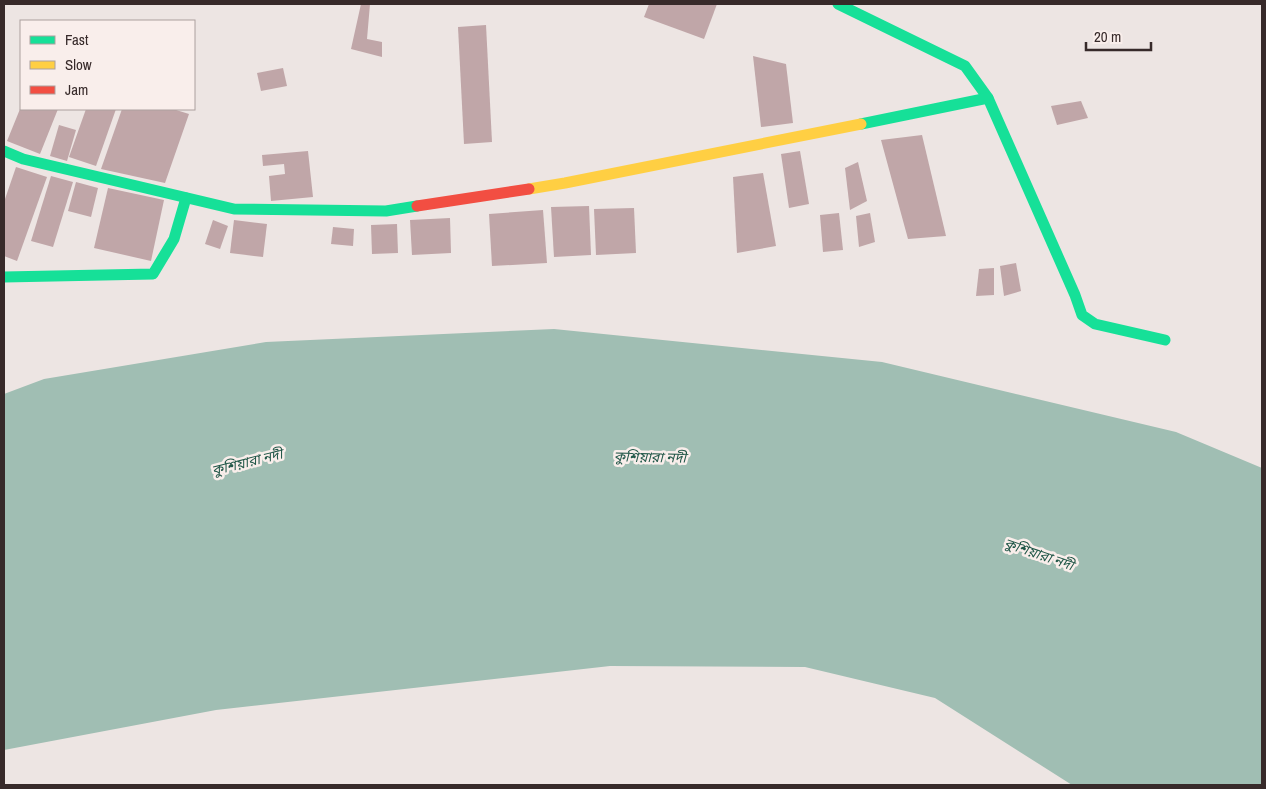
<svg xmlns="http://www.w3.org/2000/svg" width="1266" height="789" font-family="'Archivo Narrow','Noto Sans Bengali',sans-serif">
	<style>
		.water { fill: #a0beb3 }
		.building { fill: #c0a6a8 }
		.lines { fill: none; stroke-linecap: round; stroke-linejoin: round }
		.fast { stroke: #16e098; stroke-width: 11 }
		.slow { stroke: #ffcf43; stroke-width: 11 }
		.jam { stroke: #f24e42; stroke-width: 11 }
		.labels { text-anchor: middle; stroke-width: 5; stroke-linejoin: round; paint-order: stroke }
		.water-label { font-size: 14px; font-style: italic; fill: #215748; stroke: #f9eeeb }
	</style>
	<rect width="100%" height="100%" fill="#ede5e3"/>
	<path class="water" d="M 554,329 L 882,362 L 1176,432 L 1262,468 L 1262,785 L 1072,785 L 935,698 L 805,667 L 610,666 L 216,710 L 4,750 L 4,394 L 44,379 L 266,342 Z"/>
	<g class="building">
		<path d="M 361,4 L 370,4 L 367,39 L 382,42 L 382,57 L 351,49 Z"/>
		<path d="M 649,4 L 717,4 L 704,39 L 644,17 Z"/>
		<path d="M 486,25 L 492,142 L 464,144 L 458,27 Z"/>
		<path d="M 753,56 L 786,64 L 793,123 L 761,127 Z"/>
		<path d="M 283,68 L 287,86 L 261,91 L 257,73 Z"/>
		<path d="M 1081,101 L 1088,118 L 1057,125 L 1051,106 Z"/>
		<path d="M 20,109 L 58,109 L 40,154 L 7,141 Z"/>
		<path d="M 86,109 L 116,109 L 96,166 L 69,157 Z"/>
		<path d="M 122,109 L 173,109 L 189,114 L 165,183 L 101,169 Z"/>
		<path d="M 59,125 L 76,130 L 67,161 L 50,156 Z"/>
		<path d="M 922,135 L 946,236 L 908,239 L 881,140 Z"/>
		<path d="M 308,151 L 313,197 L 271,201 L 269,176 L 285,174 L 284,164 L 263,166 L 262,155 Z"/>
		<path d="M 800,151 L 809,204 L 789,208 L 781,154 Z"/>
		<path d="M 858,162 L 867,201 L 850,210 L 845,168 Z"/>
		<path d="M 16,167 L 47,177 L 17,261 L 4,256 L 4,202 Z"/>
		<path d="M 763,173 L 776,246 L 737,253 L 733,177 Z"/>
		<path d="M 51,176 L 73,182 L 53,247 L 31,241 Z"/>
		<path d="M 76,182 L 98,188 L 91,217 L 68,211 Z"/>
		<path d="M 108,188 L 164,200 L 151,261 L 94,248 Z"/>
		<path d="M 589,206 L 591,255 L 554,257 L 551,207 Z"/>
		<path d="M 634,208 L 636,253 L 596,255 L 594,209 Z"/>
		<path d="M 543,210 L 547,263 L 492,266 L 489,214 Z"/>
		<path d="M 839,213 L 843,250 L 823,252 L 820,215 Z"/>
		<path d="M 870,213 L 875,242 L 859,247 L 856,216 Z"/>
		<path d="M 450,218 L 451,253 L 412,255 L 410,220 Z"/>
		<path d="M 213,220 L 228,226 L 220,249 L 205,244 Z"/>
		<path d="M 234,220 L 267,224 L 263,257 L 230,253 Z"/>
		<path d="M 397,224 L 398,253 L 372,254 L 371,225 Z"/>
		<path d="M 333,227 L 354,229 L 353,246 L 331,244 Z"/>
		<path d="M 1016,263 L 1021,291 L 1004,296 L 1000,266 Z"/>
		<path d="M 994,268 L 994,295 L 976,296 L 979,269 Z"/>
	</g>
	<g class="lines">
		<g class="fast">
			<path d="M 838,4 L 965,66 L 988,98 L 1075,295 L 1082,315 L 1095,324 L 1165,340"/>
			<path d="M 861,124 L 988,98"/>
			<path d="M 4,151 L 23,159 L 234,209 L 386,211 L 417,206"/>
			<path d="M 4,277 L 153,274 L 174,239 L 186,198"/>
		</g>
		<path class="slow" d="M 529,189 L 565,183 L 861,124"/>
		<path class="jam" d="M 417,206 L 529,189"/>
	</g>
	<g class="labels">
		<g class="water-label">
			<text transform="translate(650 457) rotate(1)" y="5">কুশিয়ারা নদী</text>
			<text transform="translate(247 462) rotate(-14)" y="5">কুশিয়ারা নদী</text>
			<text transform="translate(1039 554) rotate(19)" y="5">কুশিয়ারা নদী</text>
		</g>
	</g>
	<rect width="1266" height="789" fill="none" stroke="#372a2a" stroke-width="10"/>
	<rect x="20" y="20" width="175" height="90" fill="#f9eeeb" stroke="#aba09e"/>
	<rect x="30" y="36" width="25" height="8" fill="#16e098" stroke="#aba09e"/>
	<text x="65" y="45" font-size="15" fill="#372a2a">Fast</text>
	<rect x="30" y="61" width="25" height="8" fill="#ffcf43" stroke="#aba09e"/>
	<text x="65" y="70" font-size="15" fill="#372a2a">Slow</text>
	<rect x="30" y="86" width="25" height="8" fill="#f24e42" stroke="#aba09e"/>
	<text x="65" y="95" font-size="15" fill="#372a2a">Jam</text>
	<path d="M1086 42v8h65v-8" fill="none" stroke="#372a2a" stroke-width="2.5"/>
	<text x="1094" y="42" font-size="15" fill="#372a2a" stroke="#f9eeeb" stroke-width="4" paint-order="stroke">20 m</text>
</svg>
